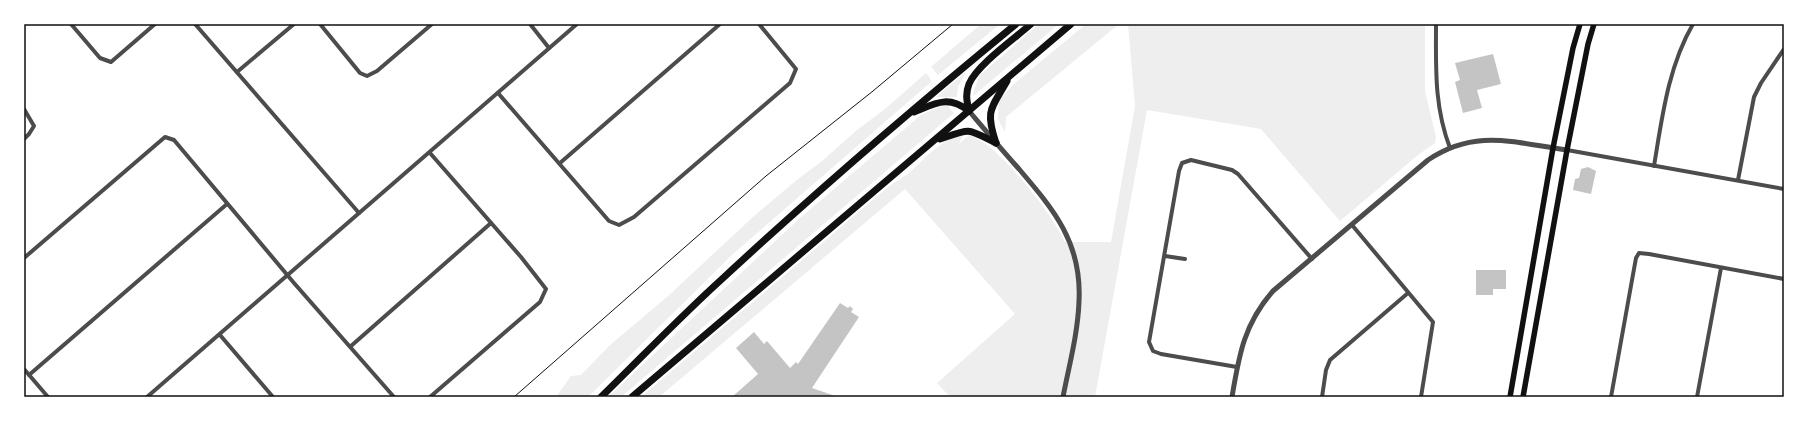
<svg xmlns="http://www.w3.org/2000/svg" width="1808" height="421" font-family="'Work Sans',sans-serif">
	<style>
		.green { fill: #eee }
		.building { fill: #c4c4c4 }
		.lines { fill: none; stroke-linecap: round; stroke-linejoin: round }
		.path { stroke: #111; stroke-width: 1 }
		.minor { stroke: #4c4c4c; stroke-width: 4 }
		.tertiary { stroke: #4c4c4c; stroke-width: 5 }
		.secondary { stroke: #111; stroke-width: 5.5 }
		.trunk { stroke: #111; stroke-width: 7 }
		.neatline { fill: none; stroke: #111; stroke-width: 1.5 }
	</style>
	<rect width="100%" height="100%" fill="#fff"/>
	<g class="green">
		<path d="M 981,24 L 1000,24 L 938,75 L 931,67 Z"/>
		<path d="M 1039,24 L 1059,24 L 973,96 L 974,90 L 980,75 Z"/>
		<path d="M 1086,24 L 1119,24 L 1006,117 L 1005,132 L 998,119 L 999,100 L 1014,84 Z"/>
		<path d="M 1128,24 L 1425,24 L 1425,91 L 1436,137 L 1435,143 L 1418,155 L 1340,221 L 1261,129 L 1147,110 L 1095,397 L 950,397 L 937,383 L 1015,314 L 905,189 L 659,397 L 641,397 L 888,187 C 895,182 902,178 909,173 C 926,158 939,140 963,135 L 959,144 L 969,135 C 997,142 1053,215 1065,242 L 1111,242 L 1135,106 Z"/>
		<path d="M 966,72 L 958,87 L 957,97 L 936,97 Z"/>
		<path d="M 926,73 L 930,78 L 931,82 L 733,254 L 588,397 L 556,397 L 571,376 L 581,375 L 610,345 L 667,297 L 754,216 L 798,179 L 822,161 L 857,130 L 885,109 Z"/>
		<path d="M 946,104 L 954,113 L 621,397 L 608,397 L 800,218 L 921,115 Z"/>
	</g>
	<g class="building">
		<path d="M 1493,54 L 1501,84 L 1477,90 L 1482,108 L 1463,113 L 1455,82 L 1460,80 L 1455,63 Z"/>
		<path d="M 1588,167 L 1596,171 L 1591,194 L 1573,190 L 1575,179 L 1579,178 L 1581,169 Z"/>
		<path d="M 1476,270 L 1506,270 L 1506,289 L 1493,289 L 1493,295 L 1476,295 Z"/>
		<path d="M 840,303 L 848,308 L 850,306 L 853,309 L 851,312 L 859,317 L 812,388 L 838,397 L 732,397 L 758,374 L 736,348 L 754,332 L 764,344 L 767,341 L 790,368 L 796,362 L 798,364 Z"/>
	</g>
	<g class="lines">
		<path class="path" d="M 514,397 L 766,176 L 873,91 L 953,24"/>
		<g class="minor">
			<path d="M 71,24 L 100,58 L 111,62 L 155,24"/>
			<path d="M 195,24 L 359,213"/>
			<path d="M 320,24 L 360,73 L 367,76 L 377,71 L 432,24"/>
			<path d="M 530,24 L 549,48"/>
			<path d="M 1436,24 C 1436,68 1434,106 1450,148"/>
			<path d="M 237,72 L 294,24"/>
			<path d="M 498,93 L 609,221 L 619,225 L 634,217 L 790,83 L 796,69 L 759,24"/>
			<path d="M 24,109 L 34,126 L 29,134 L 24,139"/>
			<path d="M 1567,150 L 1784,189"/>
			<path d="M 430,153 L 521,257 L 546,289 L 540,302 L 430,397"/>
			<path d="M 560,163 L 720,24"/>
			<path d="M 1654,166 C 1662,118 1668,67 1693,24"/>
			<path d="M 1738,180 L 1754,97 L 1761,83 L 1784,49"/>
			<path d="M 1352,225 L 1433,322 L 1421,397"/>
			<path d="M 1165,256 L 1185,259"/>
			<path d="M 24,258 L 165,137 L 174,140 L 294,283 L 394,397"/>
			<path d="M 220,335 L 273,397"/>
			<path d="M 351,346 L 491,223"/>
			<path d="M 1237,367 L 1161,354 L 1153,351 L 1149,342 L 1179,171 L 1182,163 L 1191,160 L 1232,170 L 1238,174 L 1312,259"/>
			<path d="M 24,369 L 48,397"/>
			<path d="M 29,375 L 227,204"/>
			<path d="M 147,397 L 577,24"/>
			<path d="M 1322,397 L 1326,370 L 1330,360 L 1408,293"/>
			<path d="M 1611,397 L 1634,269 L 1636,258 L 1639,253 L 1649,254 L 1784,279"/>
			<path d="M 1697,397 L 1721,268"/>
		</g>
		<g class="tertiary">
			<path d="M 969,111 C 986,131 1002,150 1019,169 C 1054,210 1082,243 1079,301 C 1078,333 1069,366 1063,397"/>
			<path d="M 1232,397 C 1239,355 1244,324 1273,291 L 1428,160 C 1476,128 1514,143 1567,150"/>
		</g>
		<g class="secondary">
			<path d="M 1510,397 L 1553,148 L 1573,48 L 1580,24"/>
			<path d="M 1523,397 L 1567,150 L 1588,44 L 1594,24"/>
		</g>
		<g class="trunk">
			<path d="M 969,111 C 967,102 965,94 969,84 C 977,65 1014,39 1031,24"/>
			<path d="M 914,112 C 936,103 948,95 969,111"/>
			<path d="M 940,139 C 972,128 966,128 996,143"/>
			<path d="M 996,143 C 985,110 991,109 1007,81"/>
			<path d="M 601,397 C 641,358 680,317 722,279 C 817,191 916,106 1016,24"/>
			<path d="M 632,397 L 1071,24"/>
		</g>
	</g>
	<rect width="1808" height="421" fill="none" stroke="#ffffff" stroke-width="50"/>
	<rect x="25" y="25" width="1758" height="371" class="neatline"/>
</svg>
